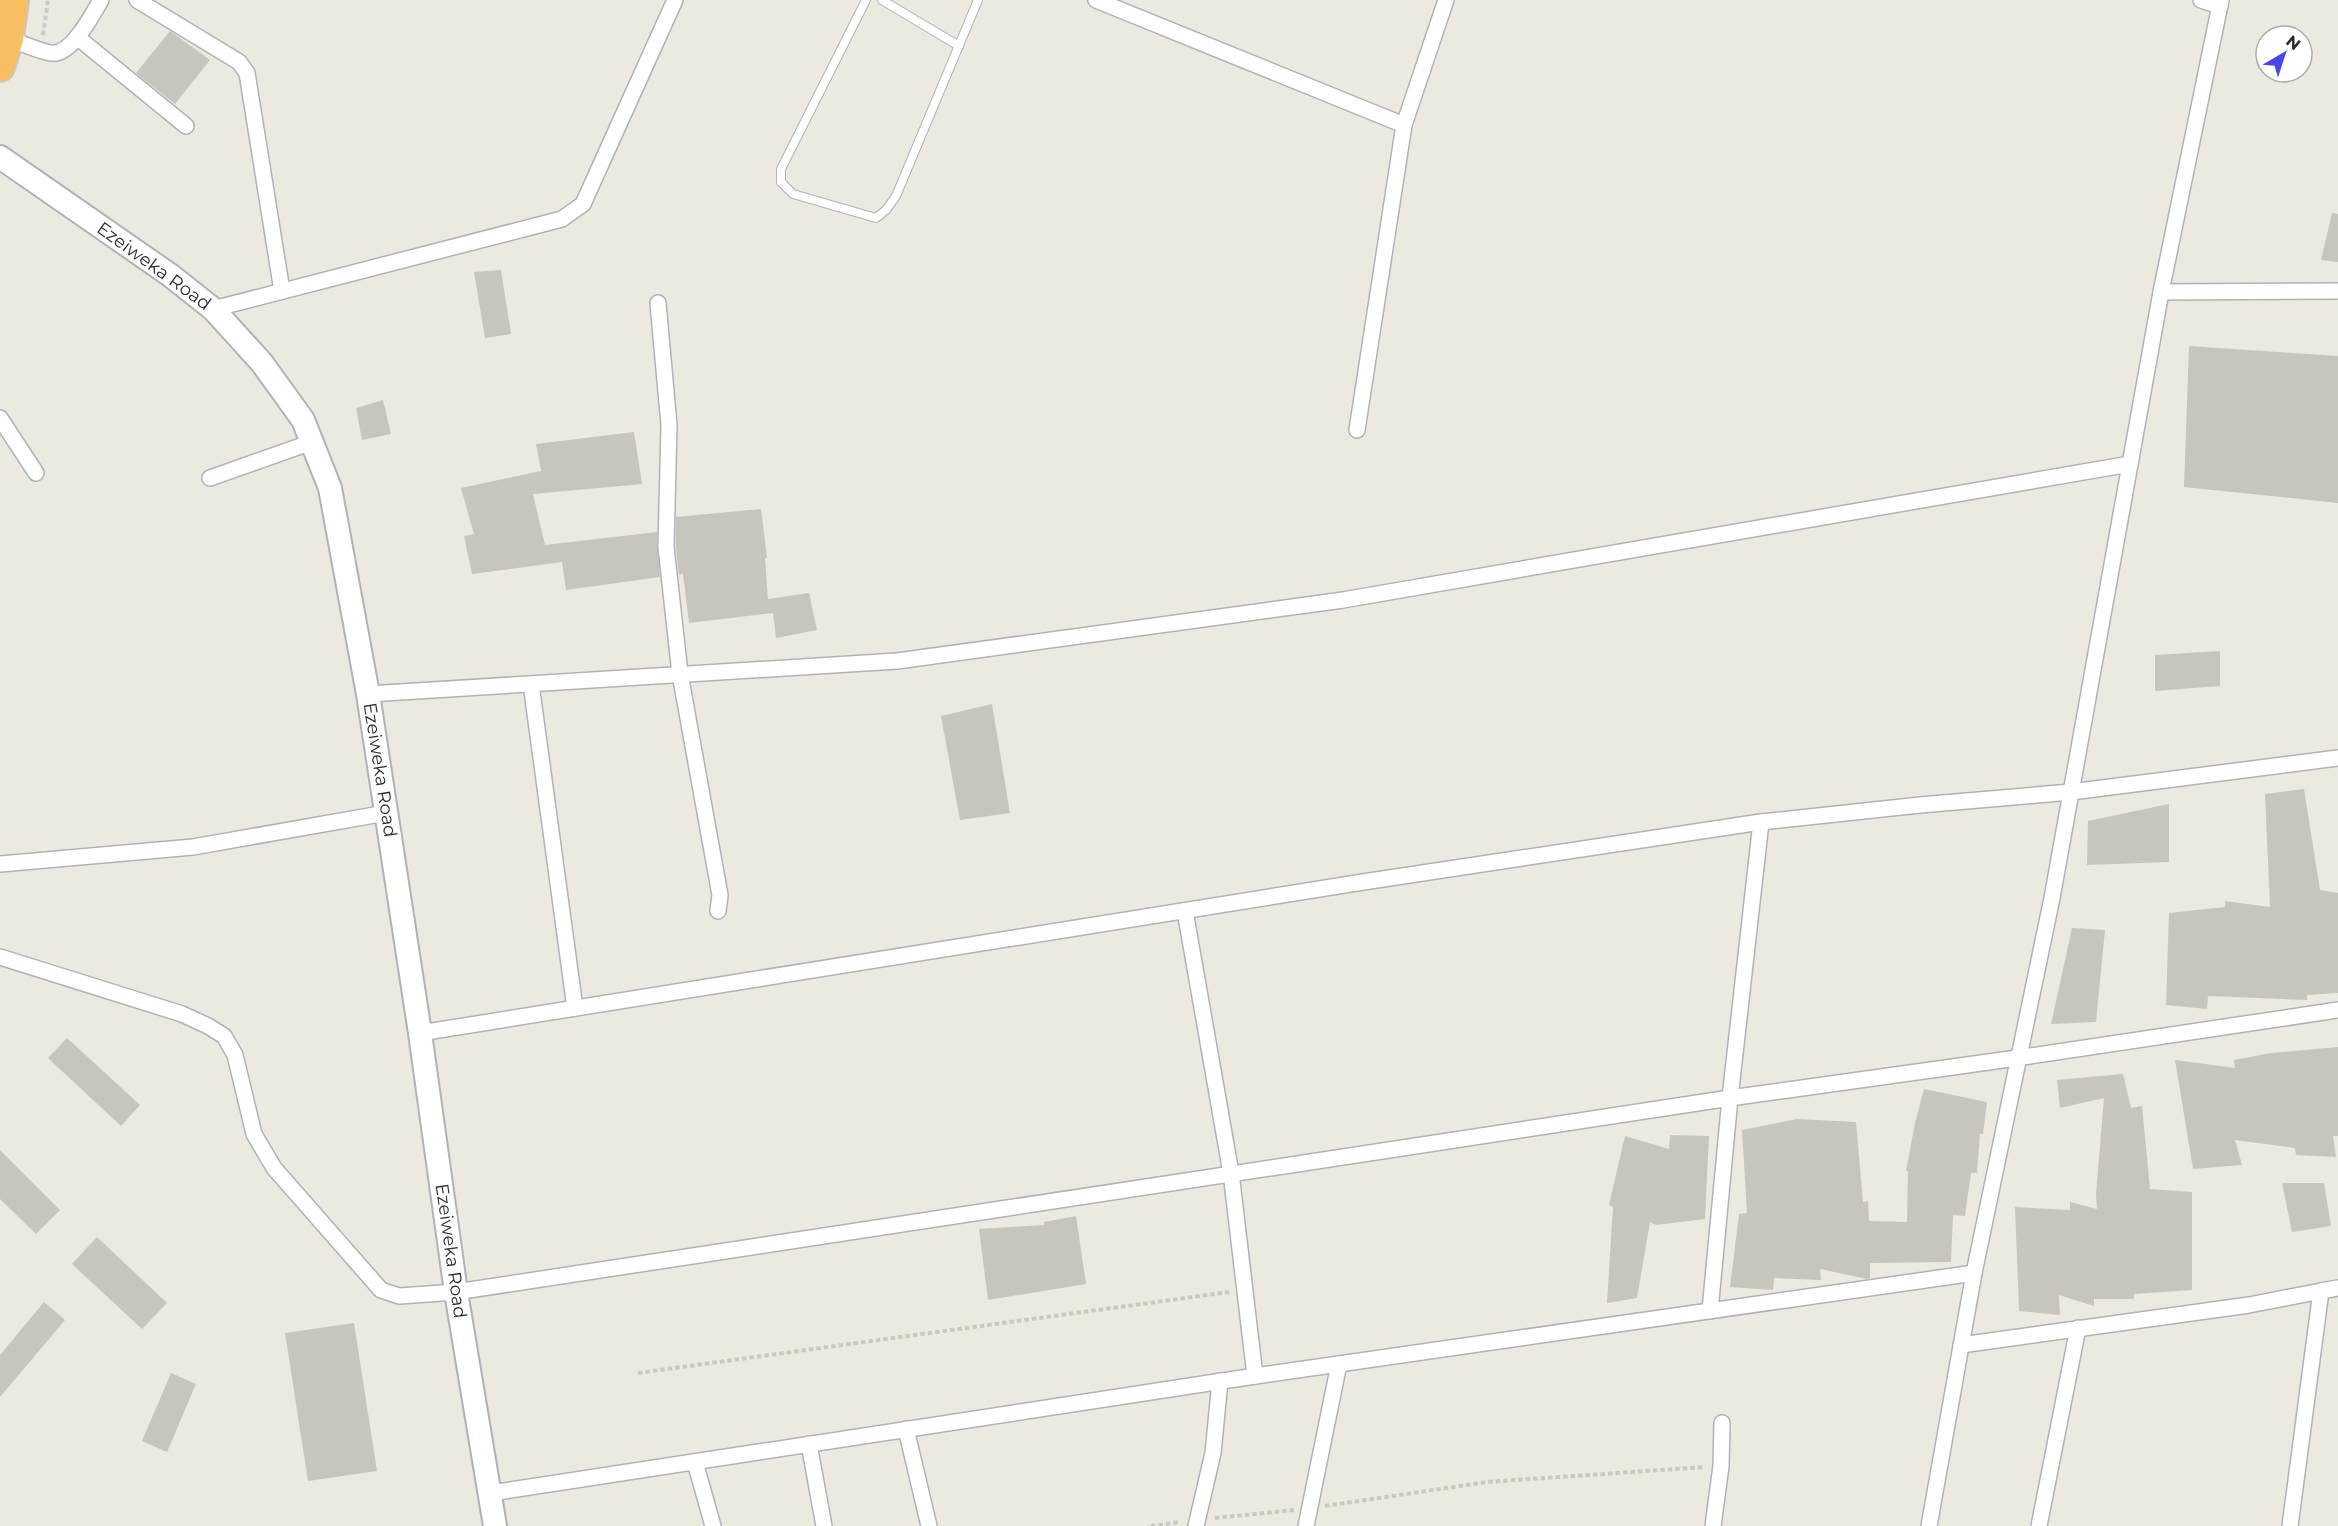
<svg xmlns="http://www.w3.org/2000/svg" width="2338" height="1526" font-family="Montserrat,sans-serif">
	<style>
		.building { fill: #c8c5bd }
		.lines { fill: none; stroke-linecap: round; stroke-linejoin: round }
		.lane-casing { stroke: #b1b1be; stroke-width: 10 }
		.street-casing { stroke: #b1b1be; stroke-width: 18 }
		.secondary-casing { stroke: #b1b1be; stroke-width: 26 }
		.highway-casing { stroke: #c8c8c8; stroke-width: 32 }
		.path { stroke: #c8c8c8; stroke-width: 4; stroke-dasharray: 4.5 3; stroke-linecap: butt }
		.lane { stroke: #fff; stroke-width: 8 }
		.street { stroke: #fff; stroke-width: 15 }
		.secondary { stroke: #fff; stroke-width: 22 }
		.highway { stroke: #f7bf5f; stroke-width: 28 }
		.labels { text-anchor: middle; stroke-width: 6; stroke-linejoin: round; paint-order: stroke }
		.street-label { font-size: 18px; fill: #2b2b2b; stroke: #fff }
	</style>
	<rect width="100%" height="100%" fill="#ece9de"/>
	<g class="building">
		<path d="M 170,31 L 210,60 L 175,104 L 136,73 Z"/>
		<path d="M 2332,213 L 2338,214 L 2338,262 L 2321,260 Z"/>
		<path d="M 501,270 L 511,334 L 485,338 L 474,272 Z"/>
		<path d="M 2189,346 L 2338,356 L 2338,503 L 2184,487 Z"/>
		<path d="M 383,400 L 391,434 L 362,440 L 356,408 Z"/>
		<path d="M 634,432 L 642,484 L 533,494 L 545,545 L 657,532 L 660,577 L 566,590 L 562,562 L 472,574 L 464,536 L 474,534 L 461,488 L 541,471 L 536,444 Z"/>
		<path d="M 761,509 L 767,558 L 765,558 L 768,599 L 809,593 L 817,630 L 776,638 L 773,613 L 689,623 L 683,574 L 679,575 L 676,547 L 676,517 Z"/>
		<path d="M 2220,651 L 2220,686 L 2155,691 L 2155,655 Z"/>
		<path d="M 992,704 L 1010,813 L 960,820 L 941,716 Z"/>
		<path d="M 2304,789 L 2320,890 L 2338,893 L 2338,993 L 2307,995 L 2307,1000 L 2208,996 L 2207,1009 L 2166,1005 L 2169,913 L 2225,907 L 2225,901 L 2270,907 L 2265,794 Z"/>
		<path d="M 2169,804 L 2169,862 L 2087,865 L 2088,821 Z"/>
		<path d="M 2072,928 L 2105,930 L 2096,1022 L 2051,1024 Z"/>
		<path d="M 67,1038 L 140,1105 L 121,1126 L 48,1058 Z"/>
		<path d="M 2338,1047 L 2338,1136 L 2333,1136 L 2336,1157 L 2296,1155 L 2295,1148 L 2235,1140 L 2242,1165 L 2193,1169 L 2175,1060 L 2235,1068 L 2234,1060 L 2271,1053 Z"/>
		<path d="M 2123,1074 L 2131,1108 L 2142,1106 L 2150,1189 L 2192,1192 L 2192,1290 L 2134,1294 L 2134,1299 L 2094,1299 L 2094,1306 L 2059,1295 L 2060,1315 L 2019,1311 L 2015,1207 L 2070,1210 L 2070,1202 L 2097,1209 L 2096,1194 L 2104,1098 L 2060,1108 L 2057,1080 Z"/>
		<path d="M 1924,1089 L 1987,1102 L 1983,1134 L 1980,1134 L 1977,1173 L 1971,1173 L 1965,1216 L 1953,1215 L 1951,1262 L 1870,1263 L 1870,1278 L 1867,1279 L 1820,1269 L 1821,1280 L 1774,1278 L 1773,1290 L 1730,1287 L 1739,1214 L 1747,1213 L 1742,1130 L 1797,1119 L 1856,1122 L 1863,1202 L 1868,1201 L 1869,1221 L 1907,1222 L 1908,1171 L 1906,1171 L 1915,1123 Z"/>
		<path d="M 1670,1135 L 1709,1136 L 1705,1219 L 1656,1225 L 1650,1222 L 1637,1298 L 1607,1303 L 1613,1207 L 1609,1205 L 1625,1136 L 1669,1149 Z"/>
		<path d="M 0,1150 L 60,1210 L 36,1234 L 0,1199 Z"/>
		<path d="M 2282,1183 L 2324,1183 L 2331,1226 L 2292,1232 Z"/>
		<path d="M 1076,1216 L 1086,1284 L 988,1300 L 979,1229 L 1044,1225 L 1044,1222 Z"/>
		<path d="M 97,1237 L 167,1303 L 142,1329 L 72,1264 Z"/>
		<path d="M 44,1302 L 65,1320 L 0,1397 L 0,1355 Z"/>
		<path d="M 354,1323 L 377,1471 L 308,1481 L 285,1333 Z"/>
		<path d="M 171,1373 L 196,1384 L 167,1452 L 142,1441 Z"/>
	</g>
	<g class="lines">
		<defs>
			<g id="lane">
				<path d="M 866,0 L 781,169 L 781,182 L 793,194 L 876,218 L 886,210 L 896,196 L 978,0"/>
				<path d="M 882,0 L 959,46"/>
			</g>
			<g id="street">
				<path d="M 137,0 L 239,62 L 247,73 L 282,291"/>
				<path d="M 1096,0 L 1404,125"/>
				<path d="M 2201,0 L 2220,6"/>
				<path d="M 77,37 L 186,126"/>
				<path d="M 9,39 C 22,43 36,50 50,53 C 71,57 92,15 101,0"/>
				<path d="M 2161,292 L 2338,291"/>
				<path d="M 658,303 L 669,425 L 666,547 L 680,674 L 720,895 L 718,911"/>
				<path d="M 213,309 L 562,219 L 583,204 L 675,0"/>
				<path d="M 0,418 L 36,473"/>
				<path d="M 1357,430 L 1404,125 L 1446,0"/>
				<path d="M 210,478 L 312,442"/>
				<path d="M 531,684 L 575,1008"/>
				<path d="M 368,694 L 897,661 L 1343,600 L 2130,464"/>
				<path d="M 0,864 L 193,847 L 386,813"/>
				<path d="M 1185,911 L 1231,1173 L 1255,1376"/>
				<path d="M 0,957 L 182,1014 L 208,1026 L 224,1036 L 235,1055 L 254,1134 L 274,1168 L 381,1290 L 399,1296 L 456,1292 L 1730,1098 L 2017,1058 L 2338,1010"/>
				<path d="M 420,1033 L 1363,882 L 1761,822 L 1920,805 L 2071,792 L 2338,758"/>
				<path d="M 2321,1291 L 2338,1288"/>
				<path d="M 1710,1311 L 1730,1098 L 1761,822"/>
				<path d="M 1961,1345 L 2249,1305 L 2321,1291 L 2290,1526"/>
				<path d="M 906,1429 L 929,1526"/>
				<path d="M 809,1444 L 824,1526"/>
				<path d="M 695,1462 L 713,1526"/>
				<path d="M 491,1493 L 1255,1376 L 1974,1273"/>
				<path d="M 1196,1526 L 1213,1453 L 1220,1381"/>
				<path d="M 1306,1526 L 1339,1364"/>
				<path d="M 1713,1526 L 1721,1466 L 1722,1423"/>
				<path d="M 1929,1526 L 1974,1273 L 2052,898 L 2161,292 L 2221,0"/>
				<path d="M 2039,1526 L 2078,1328"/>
			</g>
			<path id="secondary" d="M 0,157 L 170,275 L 213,309 L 262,363 L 303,420 L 330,488 L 368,694 L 420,1033 L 456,1292 L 495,1526"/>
			<path id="highway" d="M 0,67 L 9,39 L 14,0"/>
		</defs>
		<use href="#lane" class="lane-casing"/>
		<use href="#street" class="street-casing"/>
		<use href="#secondary" class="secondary-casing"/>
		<use href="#highway" class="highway-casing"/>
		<g class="path">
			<path d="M 43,35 L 48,0"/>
			<path d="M 638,1373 L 1229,1292"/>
			<path d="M 1325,1506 L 1487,1482 L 1705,1467"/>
			<path d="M 1215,1518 L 1294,1510"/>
			<path d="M 1151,1526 L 1180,1522"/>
		</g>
		<use href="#lane" class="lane"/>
		<use href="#street" class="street"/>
		<use href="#secondary" class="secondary"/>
		<use href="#highway" class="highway"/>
	</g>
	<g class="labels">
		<g class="street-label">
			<text transform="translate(154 266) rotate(36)" y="6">Ezeiweka Road</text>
			<text transform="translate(380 770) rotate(81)" y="6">Ezeiweka Road</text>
			<text transform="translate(451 1251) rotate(82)" y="6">Ezeiweka Road</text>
		</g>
	</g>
	<g transform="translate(2284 54) rotate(39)"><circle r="28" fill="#ffffff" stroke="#aaaaaa" stroke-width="1.5"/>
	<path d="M0-4.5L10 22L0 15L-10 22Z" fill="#4946f1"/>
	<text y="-9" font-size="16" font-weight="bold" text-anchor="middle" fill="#2b2b2b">N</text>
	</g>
</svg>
